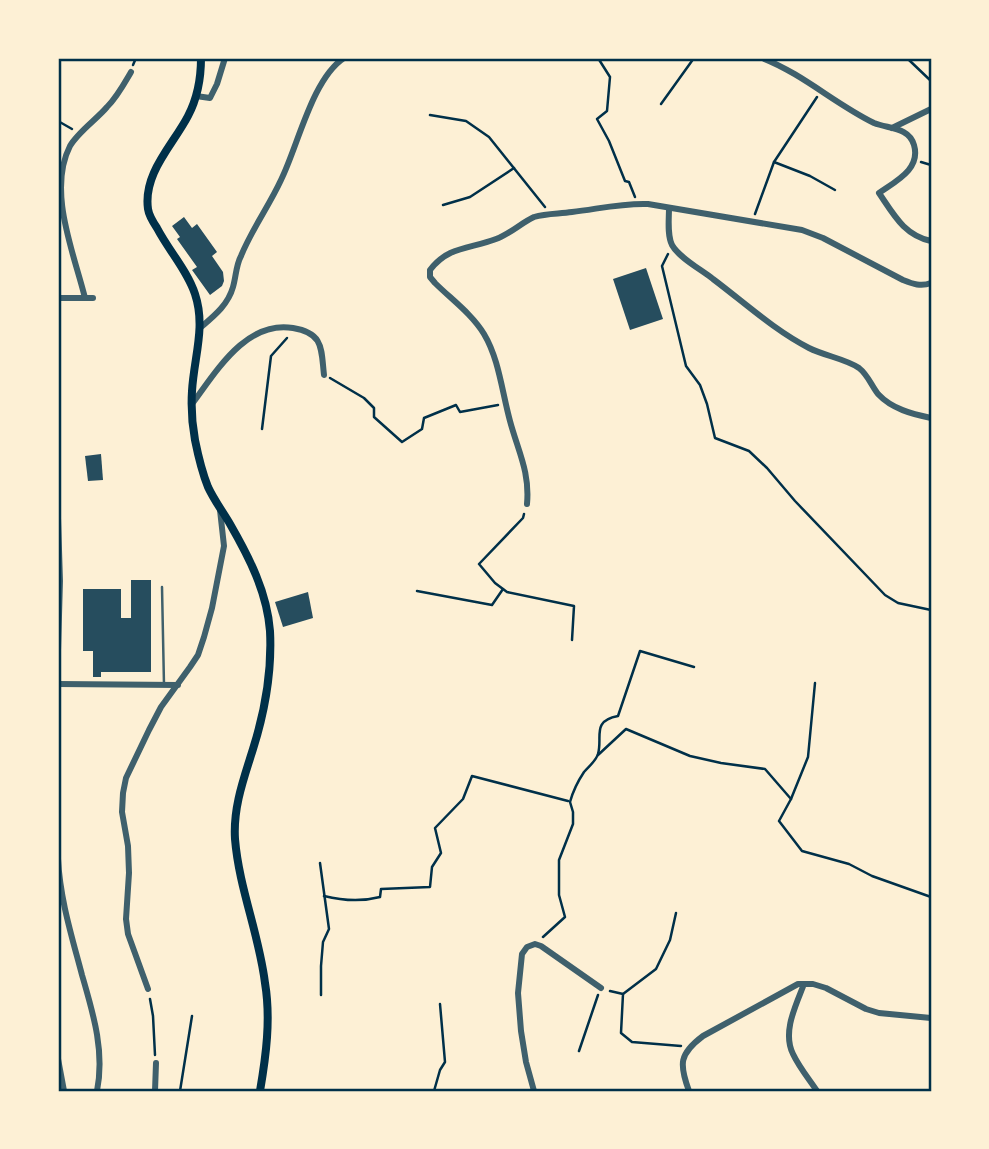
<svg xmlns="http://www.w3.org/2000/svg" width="989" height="1149" font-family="'Source Sans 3',sans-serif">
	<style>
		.building { fill: #264d5e }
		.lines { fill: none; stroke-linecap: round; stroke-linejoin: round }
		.path { stroke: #003049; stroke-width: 2.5 }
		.service { stroke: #3f606c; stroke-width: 2.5 }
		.minor { stroke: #3f606c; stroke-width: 6 }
		.secondary { stroke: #003049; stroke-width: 8 }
		.neatline { fill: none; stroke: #003049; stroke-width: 2.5 }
	</style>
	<rect width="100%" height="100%" fill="#fdf0d5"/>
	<g class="building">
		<path d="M 184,217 L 192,228 L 197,224 L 217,252 L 212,256 L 223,272 L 224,281 L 222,286 L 210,295 L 192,270 L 197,267 L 177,239 L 180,237 L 172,226 Z"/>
		<path d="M 646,268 L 663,319 L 630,330 L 613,279 Z"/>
		<path d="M 101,454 L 103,480 L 88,481 L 85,456 Z"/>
		<path d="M 131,580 L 151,580 L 151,672 L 101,672 L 101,677 L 93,677 L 93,651 L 83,651 L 83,589 L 121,589 L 121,618 L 131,618 Z"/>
		<path d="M 308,592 L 313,618 L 283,627 L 275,602 Z"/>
	</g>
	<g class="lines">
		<g class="path">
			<path d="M 598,58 L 610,77 L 607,111 L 597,119 L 609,141 L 625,181 L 629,182 L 635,197"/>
			<path d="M 899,58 L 909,60 L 931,81"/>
			<path d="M 133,65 L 136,58"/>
			<path d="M 661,104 L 694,58"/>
			<path d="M 430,115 L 466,121 L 489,137 L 545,207"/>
			<path d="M 58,121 L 72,129"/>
			<path d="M 774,162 L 810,176 L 835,190"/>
			<path d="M 921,162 L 931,165"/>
			<path d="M 443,205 L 470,197 L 514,168"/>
			<path d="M 755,214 L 774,162 L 817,97"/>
			<path d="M 668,254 L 662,266 L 686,366 L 700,385 L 707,404 L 715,438 L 749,451 L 767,468 L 795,501 L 885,595 L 898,603 L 931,610"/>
			<path d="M 330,378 L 364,398 L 374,408 L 374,417 L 402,442 L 422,429 L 424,418 L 456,405 L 460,412 L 498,405"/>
			<path d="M 262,429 L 271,356 L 287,338"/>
			<path d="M 524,514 L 523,518 L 479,564 L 495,583 L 507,592 L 574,606 L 572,640"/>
			<path d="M 417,591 L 492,605 L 503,589"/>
			<path d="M 815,683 L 808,757 L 791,799 L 779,821 L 802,851 L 849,864 L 872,876 L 931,897"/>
			<path d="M 598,755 L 626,729 L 690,756 L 721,763 L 765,769 L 791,799"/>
			<path d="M 320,863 L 329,929 L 323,942 L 321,966 L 321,995"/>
			<path d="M 324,896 C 344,901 361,902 380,897 L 381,889 L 430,887 L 432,867 L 441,853 L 435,828 L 463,799 L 472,776 L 568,801"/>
			<path d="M 543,937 L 565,917 L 559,895 L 559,860 L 573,824 L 573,812 L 570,802 C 573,791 578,781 584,772 C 589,766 596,761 598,754 C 603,737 591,721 618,716 L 640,651 L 694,667"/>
			<path d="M 610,991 L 623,994 L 621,1033 L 632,1042 L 681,1046"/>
			<path d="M 623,994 L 656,969 L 670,940 L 676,913"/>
			<path d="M 150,999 L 153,1016 L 155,1055"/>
			<path d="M 579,1051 L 598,995"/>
			<path d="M 180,1091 L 192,1016"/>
			<path d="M 434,1091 L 440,1070 L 445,1062 L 440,1004"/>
		</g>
		<path class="service" d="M 162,587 L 164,685"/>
		<g class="minor">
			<path d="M 762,58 C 803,74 835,104 874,123 C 889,129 909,127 914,145 C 921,169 896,181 879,193 C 894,215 904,235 931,241"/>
			<path d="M 196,96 L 210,98 L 217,84 L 225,58"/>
			<path d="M 892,128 L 931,109"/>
			<path d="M 669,208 C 669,219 667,235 672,245 C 679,258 702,270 713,279 C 745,303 774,330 809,348 C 825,356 846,359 859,368 C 868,375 871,385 878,394 C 892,409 912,414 931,418"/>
			<path d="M 58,298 L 93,298"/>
			<path d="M 85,298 C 74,253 47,191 70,146 C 78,132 97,119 107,107 C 117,97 124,84 131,72"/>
			<path d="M 200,328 C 214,316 228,305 233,287 C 236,277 236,265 241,256 C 252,229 269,206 281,180 C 298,146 312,79 344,58"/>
			<path d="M 192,404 C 216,372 246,320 293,328 C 324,333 321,349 324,375"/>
			<path d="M 527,504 C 530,472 518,451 510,421 C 502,392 499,359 484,334 C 472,314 451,299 435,283 L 430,277 L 430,270 C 448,246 470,249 496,239 C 510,234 521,223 534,217 C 547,213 559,214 572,212 C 598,209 621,203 648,204 L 802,230 L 823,238 L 903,280 C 913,284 921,287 931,283"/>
			<path d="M 58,518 L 60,581 L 58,650"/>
			<path d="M 58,684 L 178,685"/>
			<path d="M 58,737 L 58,750"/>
			<path d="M 58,859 C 60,899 72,937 82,975 C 93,1013 105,1051 97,1091"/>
			<path d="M 804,984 C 796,1005 782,1032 793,1054 C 799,1067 809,1079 817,1091"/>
			<path d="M 148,989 L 128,934 L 126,919 L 129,873 L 128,846 L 122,812 L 123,793 L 126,778 L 149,730 L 161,707 L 190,667 L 198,655 L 204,637 L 212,608 L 224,546 L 220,510"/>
			<path d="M 58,1059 L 64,1091"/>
			<path d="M 155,1091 L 156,1063"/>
			<path d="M 534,1091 L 526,1062 L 521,1031 L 518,993 L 522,954 L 527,947 L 535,944 L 541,946 L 601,988"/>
			<path d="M 689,1091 C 679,1064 679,1054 703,1036 L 798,984 L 813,984 L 826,988 L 866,1009 L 879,1013 L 931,1018"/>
		</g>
		<path class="secondary" d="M 201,58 C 201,78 198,97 188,116 C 173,145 143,173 148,209 C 149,216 153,222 157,228 C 169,251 187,270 195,294 C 206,327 194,357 192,391 C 191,407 192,424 195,440 C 198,455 202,472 208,487 C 214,500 223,512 230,524 C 249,557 267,592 270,631 C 272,670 265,711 253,749 C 244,778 233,807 235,839 C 239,888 259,934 265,983 C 271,1019 266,1056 260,1091"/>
	</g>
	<rect width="989" height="1149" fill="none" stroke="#fdf0d5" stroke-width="119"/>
	<rect x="60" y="60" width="870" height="1030" class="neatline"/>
</svg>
